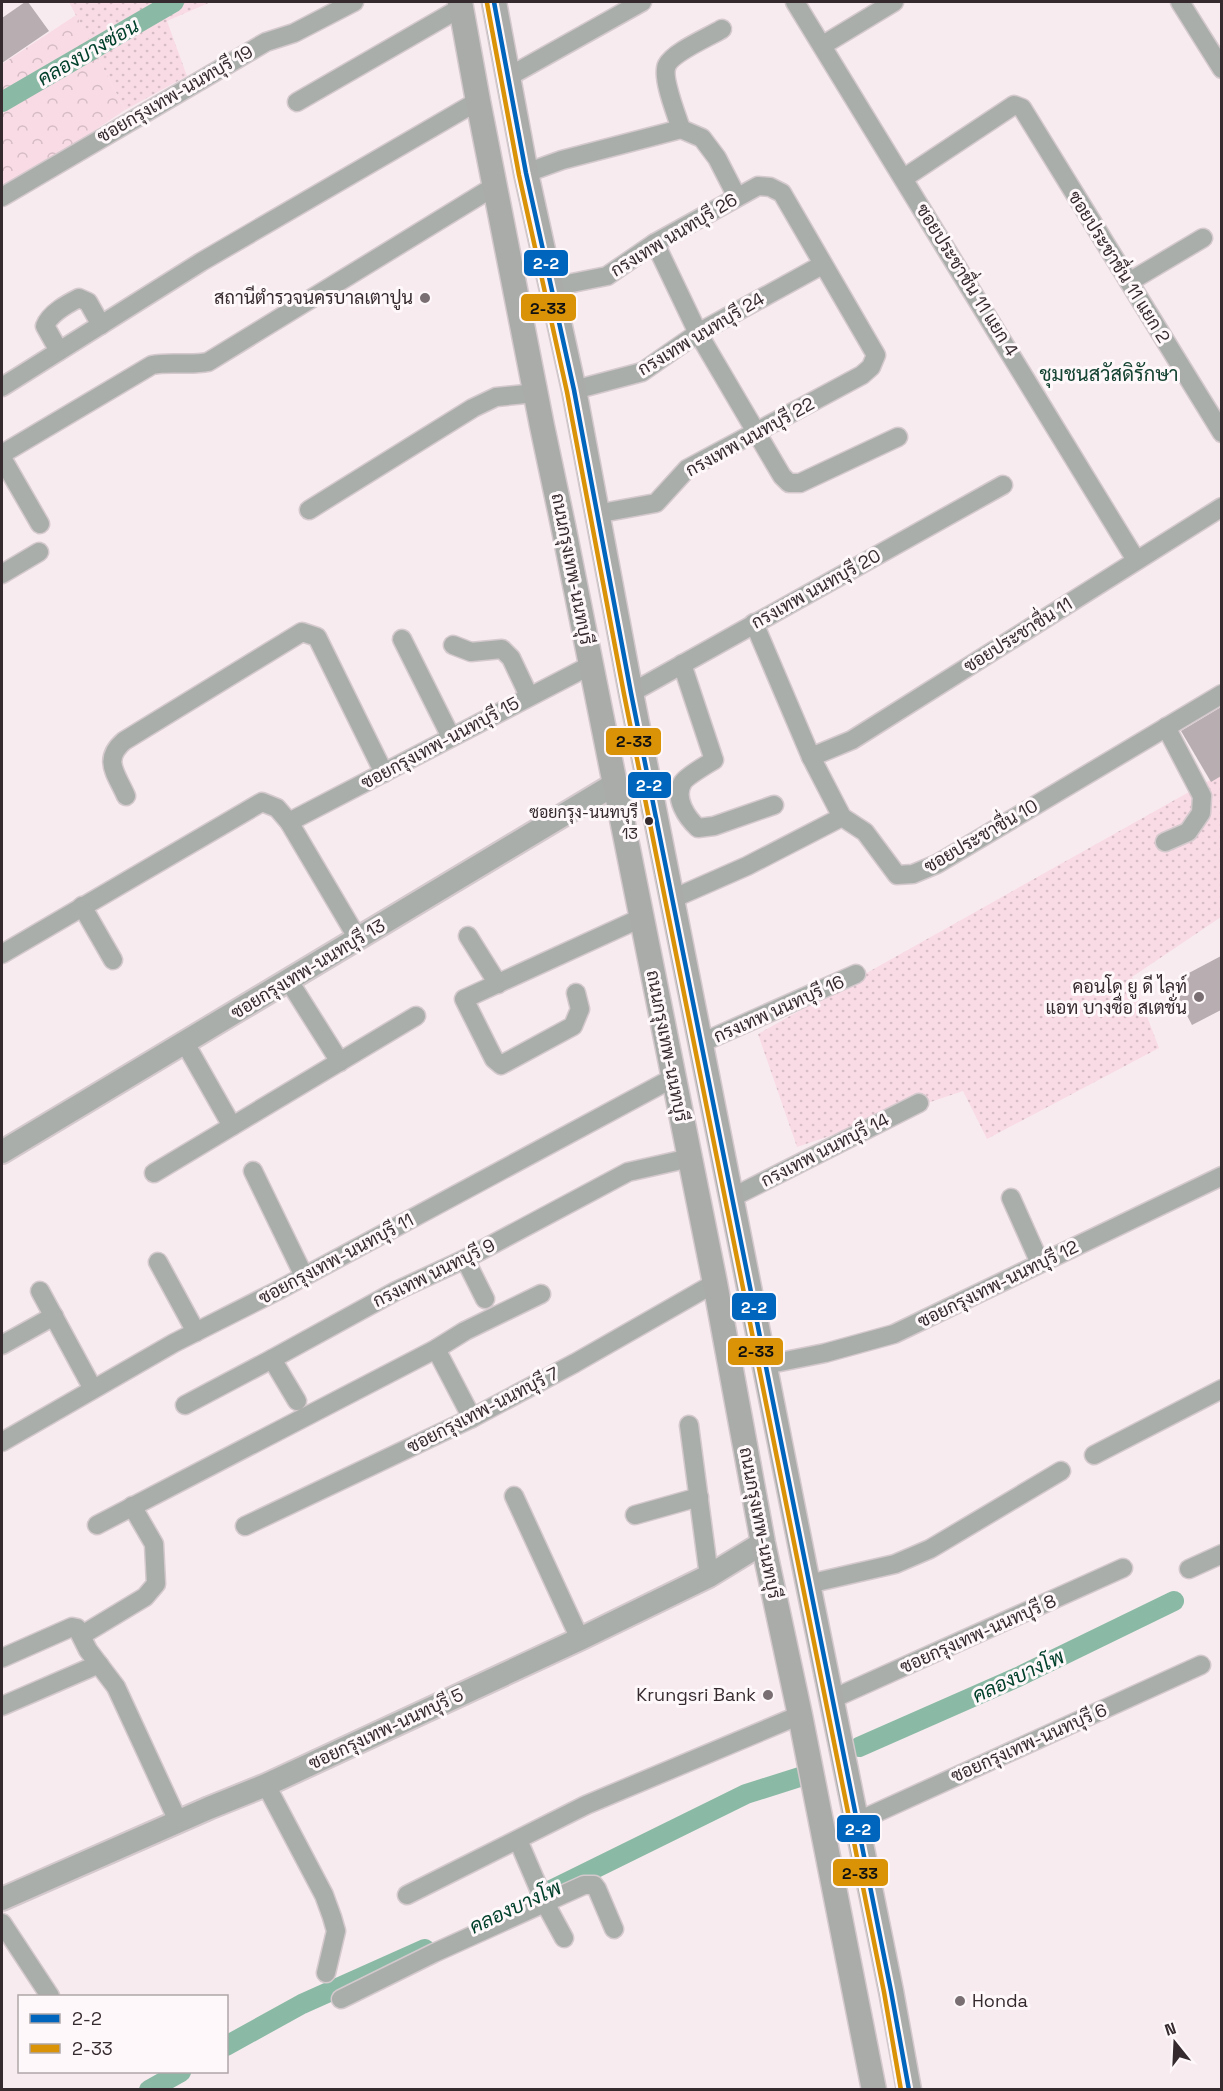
<svg xmlns="http://www.w3.org/2000/svg" width="1223" height="2091" font-family="'Space Grotesk',Sarabun,sans-serif">
	<style>
		.grass { fill: url(#grass-dots) }
		.forest { fill: url(#forest-crowns) }
		.lines { fill: none; stroke-linecap: round; stroke-linejoin: round }
		.canal { stroke: #8abaa5; stroke-width: 20 }
		.building { fill: #b8adb1 }
		.minor-casing { stroke: #d4c9cd; stroke-width: 21 }
		.tertiary-casing { stroke: #d4c9cd; stroke-width: 26 }
		.secondary-casing { stroke: #d4c9cd; stroke-width: 27 }
		.minor { stroke: #aaaeab; stroke-width: 18 }
		.tertiary { stroke: #aaaeab; stroke-width: 22 }
		.secondary { stroke: #aaacaa; stroke-width: 24 }
		.bus-1-casing { stroke: #fef8fa; stroke-width: 9 }
		.bus-2-casing { stroke: #fef8fa; stroke-width: 9 }
		.bus-1 { stroke: #0065bd; stroke-width: 4.5 }
		.bus-2 { stroke: #da9307; stroke-width: 4.5 }
		.poi-dot { fill: #796e72; stroke: #fef8fa; stroke-width: 2 }
		.bus-dot { fill: #352a2e; stroke: #fef8fa; stroke-width: 2 }
		.labels { text-anchor: middle; stroke-width: 6; stroke-linejoin: round; paint-order: stroke }
		.bus-label { font-size: 16px; fill: #352a2e; stroke: #fef8fa; text-anchor: end }
		.street-label { font-size: 18px; fill: #352a2e; stroke: #fef8fa }
		.poi-label { font-size: 18px; fill: #352a2e; stroke: #fef8fa; text-anchor: end }
		.water-label { font-size: 20px; font-style: italic; fill: #00402b; stroke: #fef8fa }
		.neighbourhood-label { font-size: 20px; fill: #144331; stroke: #fef8fa }
		.line-badge { stroke: #fef8fa; stroke-width: 2 }
		.badge-label { font-size: 16px; text-anchor: middle; font-weight: bold; fill: #fff }
		.pale-badge-label { font-size: 16px; text-anchor: middle; font-weight: bold; fill: #111 }
	</style>
	<defs>
		<pattern id="grass-dots" width="8" height="8" patternUnits="userSpaceOnUse" patternTransform="scale(1.5)"><rect width="8" height="8" fill="#f9dbe5"/><path d="M2 2h.1M6 6h.1" fill="none" stroke="#d6bcc5" stroke-width="1.8" stroke-linecap="round"/></pattern>
		<pattern id="forest-crowns" width="20" height="18" patternUnits="userSpaceOnUse" patternTransform="scale(1.5)"><rect width="20" height="18" fill="#f9dbe5"/><path d="M2 6a3 3 0 1 1 6 0M12 15a3 3 0 1 1 6 0" fill="none" stroke="#d6bcc5"/></pattern>
	</defs>
	<rect width="100%" height="100%" fill="#f8ebef"/>
	<g class="grass">
		<path d="M 69,2 L 211,2 L 167,21 L 187,76 L 125,110 Z"/>
		<path d="M 1221,774 L 1221,917 L 1132,977 L 1159,1048 L 987,1139 L 963,1091 L 797,1147 L 758,1034 Z"/>
	</g>
	<path class="forest" d="M 76,15 L 125,110 L 2,193 L 2,64 Z"/>
	<g class="lines">
		<g class="canal">
			<path d="M 2,102 L 174,2"/>
			<path d="M 859,1747 L 1018,1677 L 1174,1601"/>
			<path d="M 539,1896 L 746,1794 L 806,1775"/>
			<path d="M 226,2046 L 302,2004 L 425,1949"/>
			<path d="M 149,2090 L 181,2072"/>
		</g>
	</g>
	<g class="building">
		<path d="M 25,2 L 28,2 L 49,31 L 2,63 L 2,18 Z"/>
		<path d="M 1221,707 L 1221,776 L 1211,782 L 1181,731 Z"/>
		<path d="M 1221,956 L 1221,1010 L 1192,1025 L 1170,983 Z"/>
	</g>
	<g class="lines">
		<defs>
			<g id="minor">
				<path d="M 795,2 L 1136,560"/>
				<path d="M 1180,2 L 1222,69"/>
				<path d="M 823,45 L 894,2"/>
				<path d="M 508,77 L 642,2"/>
				<path d="M 297,102 L 462,7"/>
				<path d="M 681,129 C 677,116 661,77 667,65 C 673,52 709,37 722,29"/>
				<path d="M 526,173 L 562,160 L 681,129 L 702,138 L 717,158 L 737,197"/>
				<path d="M 904,178 L 1014,105 L 1022,108 L 1222,433"/>
				<path d="M 2,197 L 266,42 L 294,33 L 354,2"/>
				<path d="M 655,243 L 698,333 L 782,476 L 789,483 L 800,483 L 898,437"/>
				<path d="M 1129,282 L 1203,238"/>
				<path d="M 552,287 L 607,276 L 655,243 L 758,186 L 770,187 L 782,193 L 876,355 L 871,367 L 862,375 L 687,469 L 656,503 L 596,514"/>
				<path d="M 59,351 L 45,326 C 50,313 67,304 79,298 L 88,302 L 101,325"/>
				<path d="M 2,387 L 201,262 L 478,101"/>
				<path d="M 574,390 L 642,372 L 698,333 L 822,265"/>
				<path d="M 2,454 L 152,365 C 171,361 189,366 208,362 L 495,186"/>
				<path d="M 2,458 L 40,524"/>
				<path d="M 309,510 L 473,408 L 496,397 L 536,393"/>
				<path d="M 2,574 L 39,552"/>
				<path d="M 754,623 L 811,757 L 842,817 L 865,832 L 897,875 L 913,874 L 937,864 L 1222,694"/>
				<path d="M 402,639 L 451,737"/>
				<path d="M 453,645 L 471,652 L 502,649 L 511,658 L 529,696"/>
				<path d="M 682,664 L 714,760 C 706,765 687,776 683,782 C 673,798 687,818 698,828 L 714,826 L 774,805"/>
				<path d="M 631,693 L 1003,485"/>
				<path d="M 811,757 L 852,740 L 1222,507"/>
				<path d="M 126,796 C 116,773 102,760 124,741 L 302,632 L 317,637 L 384,773"/>
				<path d="M 289,822 L 591,665"/>
				<path d="M 1165,842 L 1188,832 L 1201,813 L 1202,796 L 1166,727"/>
				<path d="M 672,899 L 747,866 L 842,817"/>
				<path d="M 82,906 L 113,960"/>
				<path d="M 468,936 L 498,984"/>
				<path d="M 2,954 L 262,802 L 277,808 L 289,822 L 358,939"/>
				<path d="M 289,981 L 340,1062"/>
				<path d="M 576,993 L 580,1009 L 573,1026 L 501,1065 L 494,1059 L 464,999 L 641,918"/>
				<path d="M 185,1043 L 232,1126"/>
				<path d="M 701,1043 L 856,974"/>
				<path d="M 253,1171 L 304,1276"/>
				<path d="M 154,1173 L 416,1016"/>
				<path d="M 731,1198 L 919,1103"/>
				<path d="M 1011,1198 L 1040,1263"/>
				<path d="M 465,1259 L 485,1299"/>
				<path d="M 158,1262 L 196,1332"/>
				<path d="M 40,1291 L 93,1389"/>
				<path d="M 2,1345 L 54,1316"/>
				<path d="M 436,1349 L 472,1418"/>
				<path d="M 272,1359 L 297,1401"/>
				<path d="M 765,1365 L 825,1353 L 894,1334 L 1222,1176"/>
				<path d="M 185,1405 L 272,1359 L 396,1291 L 465,1259 L 628,1172 L 690,1158"/>
				<path d="M 689,1425 L 709,1576"/>
				<path d="M 2,1442 L 174,1343 L 277,1291 L 673,1078"/>
				<path d="M 1094,1455 L 1222,1389"/>
				<path d="M 514,1496 L 580,1639"/>
				<path d="M 635,1515 L 699,1497"/>
				<path d="M 97,1525 L 436,1349 L 465,1331 L 541,1294"/>
				<path d="M 245,1526 L 472,1418 L 575,1363 L 715,1283"/>
				<path d="M 1189,1569 L 1222,1554"/>
				<path d="M 808,1584 L 895,1564 L 930,1549 L 1061,1471"/>
				<path d="M 82,1635 L 145,1597 L 156,1584 L 154,1544 L 132,1506"/>
				<path d="M 2,1658 L 72,1627 L 77,1628 L 88,1650 L 116,1687 L 178,1821"/>
				<path d="M 832,1699 L 1123,1568"/>
				<path d="M 2,1706 L 99,1664"/>
				<path d="M 266,1785 L 324,1895 L 332,1917 L 336,1931 L 326,1973"/>
				<path d="M 856,1822 L 1201,1665"/>
				<path d="M 518,1840 L 545,1903 L 564,1938"/>
				<path d="M 407,1895 L 586,1805 L 800,1715"/>
				<path d="M 2,1923 L 50,1996"/>
				<path d="M 341,1999 L 434,1953 L 584,1885 L 594,1885 L 597,1889 L 614,1929"/>
			</g>
			<g id="tertiary">
				<path d="M 2,1152 L 615,784"/>
				<path d="M 2,1899 L 209,1808 L 266,1785 L 580,1639 L 709,1576 L 763,1543"/>
			</g>
			<g id="secondary">
				<path d="M 460,2 L 478,101 L 542,426 L 563,525 L 715,1283 L 763,1543 L 800,1715 L 874,2090"/>
				<path d="M 494,2 L 526,173 L 574,390 L 631,693 L 808,1584 L 891,1991 L 909,2090"/>
			</g>
		</defs>
		<use href="#minor" class="minor-casing"/>
		<use href="#tertiary" class="tertiary-casing"/>
		<use href="#secondary" class="secondary-casing"/>
		<use href="#minor" class="minor"/>
		<use href="#tertiary" class="tertiary"/>
		<use href="#secondary" class="secondary"/>
		<defs>
			<path id="bus-1" d="M 494,2 L 526,173 L 574,390 L 631,693 L 891,1991 L 909,2090"/>
			<path id="bus-2" d="M 487,3 L 519,175 L 567,392 L 624,694 L 884,1992 L 901,2090"/>
		</defs>
		<use href="#bus-1" class="bus-1-casing"/>
		<use href="#bus-2" class="bus-2-casing"/>
		<use href="#bus-1" class="bus-1"/>
		<use href="#bus-2" class="bus-2"/>
	</g>
	<g class="poi-dot">
		<circle cx="425" cy="298" r="6"/>
		<circle cx="1199" cy="997" r="6"/>
		<circle cx="768" cy="1695" r="6"/>
		<circle cx="960" cy="2001" r="6"/>
	</g>
	<circle class="bus-dot" cx="649" cy="821" r="5"/>
	<g class="labels">
		<g class="bus-label">
			<text x="638" y="818">ซอยกรุง-นนทบุรี<tspan x="638" dy="21">13</tspan></text>
		</g>
		<g class="street-label">
			<text transform="translate(175 94) rotate(-30)" y="6">ซอยกรุงเทพ-นนทบุรี 19</text>
			<text transform="translate(674 235) rotate(-31)" y="6">กรงเทพ นนทบุรี 26</text>
			<text transform="translate(1119 267) rotate(58)" y="6">ซอยประชาชื่น 11 แยก 2</text>
			<text transform="translate(967 280) rotate(58)" y="6">ซอยประชาชื่น 11 แยก 4</text>
			<text transform="translate(701 334) rotate(-31)" y="6">กรงเทพ นนทบุรี 24</text>
			<text transform="translate(750 437) rotate(-29)" y="6">กรงเทพ นนทบุรี 22</text>
			<text transform="translate(572 569) rotate(79)" y="6">ถนนกรุงเทพ-นนทบุรี</text>
			<text transform="translate(816 589) rotate(-29)" y="6">กรงเทพ นนทบุรี 20</text>
			<text transform="translate(1018 635) rotate(-32)" y="6">ซอยประชาชื่น 11</text>
			<text transform="translate(440 743) rotate(-28)" y="6">ซอยกรุงเทพ-นนทบุรี 15</text>
			<text transform="translate(981 836) rotate(-30)" y="6">ซอยประชาชื่น 10</text>
			<text transform="translate(308 969) rotate(-31)" y="6">ซอยกรุงเทพ-นนทบุรี 13</text>
			<text transform="translate(779 1009) rotate(-24)" y="6">กรงเทพ นนทบุรี 16</text>
			<text transform="translate(667 1046) rotate(79)" y="6">ถนนกรุงเทพ-นนทบุรี</text>
			<text transform="translate(825 1150) rotate(-27)" y="6">กรงเทพ นนทบุรี 14</text>
			<text transform="translate(336 1259) rotate(-28)" y="6">ซอยกรุงเทพ-นนทบุรี 11</text>
			<text transform="translate(434 1273) rotate(-26)" y="6">กรงเทพ นนทบุรี 9</text>
			<text transform="translate(998 1284) rotate(-26)" y="6">ซอยกรุงเทพ-นนทบุรี 12</text>
			<text transform="translate(483 1410) rotate(-27)" y="6">ซอยกรุงเทพ-นนทบุรี 7</text>
			<text transform="translate(760 1523) rotate(79)" y="6">ถนนกรุงเทพ-นนทบุรี</text>
			<text transform="translate(978 1634) rotate(-24)" y="6">ซอยกรุงเทพ-นนทบุรี 8</text>
			<text transform="translate(386 1729) rotate(-25)" y="6">ซอยกรุงเทพ-นนทบุรี 5</text>
			<text transform="translate(1029 1743) rotate(-24)" y="6">ซอยกรุงเทพ-นนทบุรี 6</text>
		</g>
		<g class="poi-label">
			<text x="413" y="304">สถานีตำรวจนครบาลเตาปูน</text>
			<text x="1187" y="993">คอนโด ยู ดี ไลท์<tspan x="1187" dy="21">แอท บางซื่อ สเตชั่น</tspan></text>
			<text x="756" y="1701">Krungsri Bank</text>
			<text x="972" y="2007" text-anchor="start">Honda</text>
		</g>
		<g class="water-label">
			<text transform="translate(88 52) rotate(-30)" y="7">คลองบางซ่อน</text>
			<text transform="translate(1018 1676) rotate(-25)" y="7">คลองบางโพ</text>
			<text transform="translate(515 1907) rotate(-25)" y="7">คลองบางโพ</text>
		</g>
		<g class="neighbourhood-label">
			<text x="1109" y="381">ชุมชนสวัสดิรักษา</text>
		</g>
	</g>
	<g class="line-badge">
		<rect x="523" y="249" width="46" height="28" rx="6" fill="#0065bd"/>
		<rect x="520" y="293" width="57" height="29" rx="6" fill="#da9307"/>
		<rect x="605" y="727" width="57" height="29" rx="6" fill="#da9307"/>
		<rect x="627" y="771" width="45" height="28" rx="6" fill="#0065bd"/>
		<rect x="731" y="1292" width="46" height="29" rx="6" fill="#0065bd"/>
		<rect x="727" y="1337" width="57" height="29" rx="6" fill="#da9307"/>
		<rect x="836" y="1814" width="45" height="29" rx="6" fill="#0065bd"/>
		<rect x="832" y="1858" width="57" height="29" rx="6" fill="#da9307"/>
	</g>
	<g class="badge-label">
		<text x="546" y="269">2-2</text>
		<text x="649" y="791">2-2</text>
		<text x="754" y="1313">2-2</text>
		<text x="858" y="1835">2-2</text>
	</g>
	<g class="pale-badge-label">
		<text x="548" y="314">2-33</text>
		<text x="634" y="747">2-33</text>
		<text x="756" y="1357">2-33</text>
		<text x="860" y="1879">2-33</text>
	</g>
	<rect width="1223" height="2091" fill="none" stroke="#352a2e" stroke-width="6"/>
	<rect x="18" y="1995" width="210" height="78" fill="#fef8fa" stroke="#aea6a8" stroke-width="1.5"/>
	<rect x="30" y="2014" width="30" height="9" fill="#0065bd" stroke="#aea6a8" stroke-width="1.5"/>
	<text x="72" y="2025" font-size="18" fill="#352a2e">2-2</text>
	<rect x="30" y="2044" width="30" height="9" fill="#da9307" stroke="#aea6a8" stroke-width="1.5"/>
	<text x="72" y="2055" font-size="18" fill="#352a2e">2-33</text>
	<g transform="translate(1175 2043) rotate(342)" stroke="#fef8fa" stroke-width="4.5" paint-order="stroke">
	<path d="M0-4.5L10 22L0 15L-10 22Z" fill="#352a2e"/>
	<text y="-9" font-size="16" font-weight="bold" text-anchor="middle" fill="#352a2e">N</text>
	</g>
</svg>
